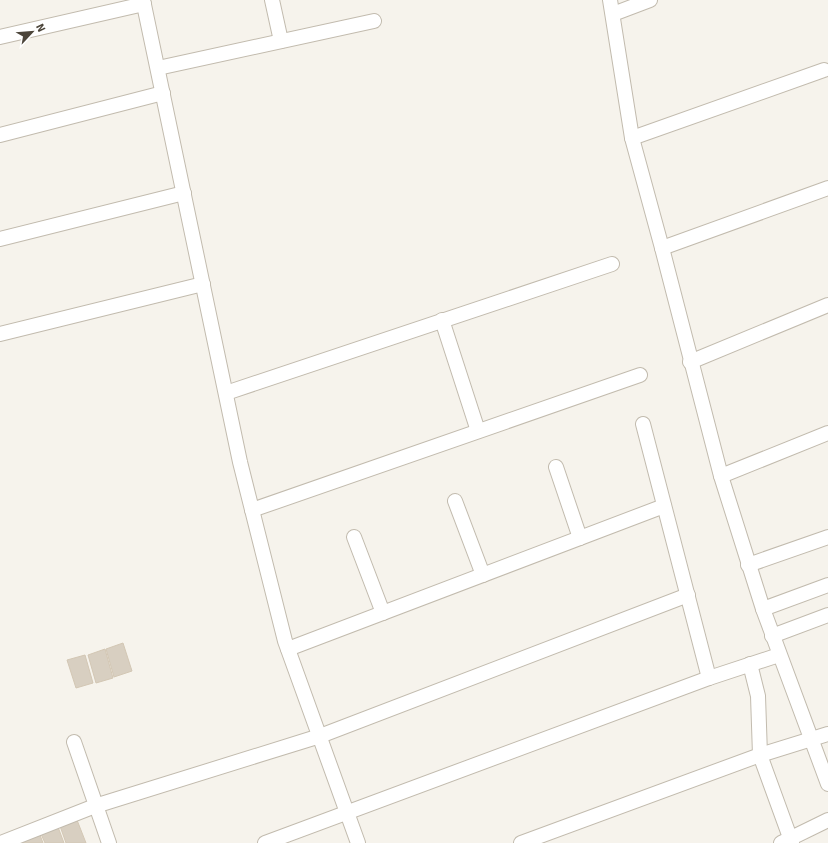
<svg xmlns="http://www.w3.org/2000/svg" width="828" height="843" font-family="Signika,sans-serif">
	<style>
		.building { fill: #d8cfc1; stroke: #d3c7b4 }
		.lines { fill: none; stroke-linecap: round; stroke-linejoin: round }
		.minor-casing { stroke: #c2bbae; stroke-width: 16 }
		.minor { stroke: #fff; stroke-width: 14 }
	</style>
	<rect width="100%" height="100%" fill="#f6f3ec"/>
	<g class="building">
		<path d="M 123,643 L 132,671 L 114,677 L 106,649 Z"/>
		<path d="M 105,649 L 113,678 L 96,683 L 88,655 Z"/>
		<path d="M 85,655 L 93,683 L 76,688 L 67,660 Z"/>
		<path d="M 77,820 L 86,843 L 66,843 L 60,826 Z"/>
		<path d="M 58,827 L 64,843 L 45,843 L 41,834 Z"/>
		<path d="M 40,835 L 43,843 L 23,843 L 23,841 Z"/>
	</g>
	<g class="lines">
		<defs>
			<g id="minor">
				<path d="M 143,0 L 240,462 L 285,641 L 358,843"/>
				<path d="M 272,0 L 281,41"/>
				<path d="M 610,0 L 632,138 L 662,248 L 721,476 L 763,609 L 828,784"/>
				<path d="M 613,14 L 650,0"/>
				<path d="M 0,37 L 144,4"/>
				<path d="M 158,68 L 374,21"/>
				<path d="M 0,135 L 163,93"/>
				<path d="M 632,138 L 824,70"/>
				<path d="M 0,239 L 184,193"/>
				<path d="M 662,248 L 828,188"/>
				<path d="M 442,320 L 478,431"/>
				<path d="M 0,334 L 203,284"/>
				<path d="M 690,362 L 828,305"/>
				<path d="M 226,393 L 612,264"/>
				<path d="M 643,424 L 709,678"/>
				<path d="M 556,467 L 580,538"/>
				<path d="M 721,476 L 828,433"/>
				<path d="M 455,501 L 483,575"/>
				<path d="M 252,510 L 640,375"/>
				<path d="M 354,537 L 383,613"/>
				<path d="M 748,565 L 828,537"/>
				<path d="M 763,609 L 828,585"/>
				<path d="M 772,636 L 828,615"/>
				<path d="M 288,649 L 664,506"/>
				<path d="M 750,664 L 758,696 L 760,755 L 792,843"/>
				<path d="M 74,742 L 109,843"/>
				<path d="M 1,843 L 95,806 L 320,736 L 688,595"/>
				<path d="M 265,843 L 709,678 L 779,655"/>
				<path d="M 521,843 L 760,755 L 828,734"/>
				<path d="M 781,843 L 828,820"/>
			</g>
		</defs>
		<use href="#minor" class="minor-casing"/>
		<use href="#minor" class="minor"/>
	</g>
	<g transform="translate(32 32) rotate(64)" stroke="#ffffff" stroke-width="3" paint-order="stroke">
	<path d="M0-3L7 15L0 10L-7 15Z" fill="#4b4439"/>
	<text y="-6" font-size="11" font-weight="bold" text-anchor="middle" fill="#4b4439">N</text>
	</g>
</svg>
